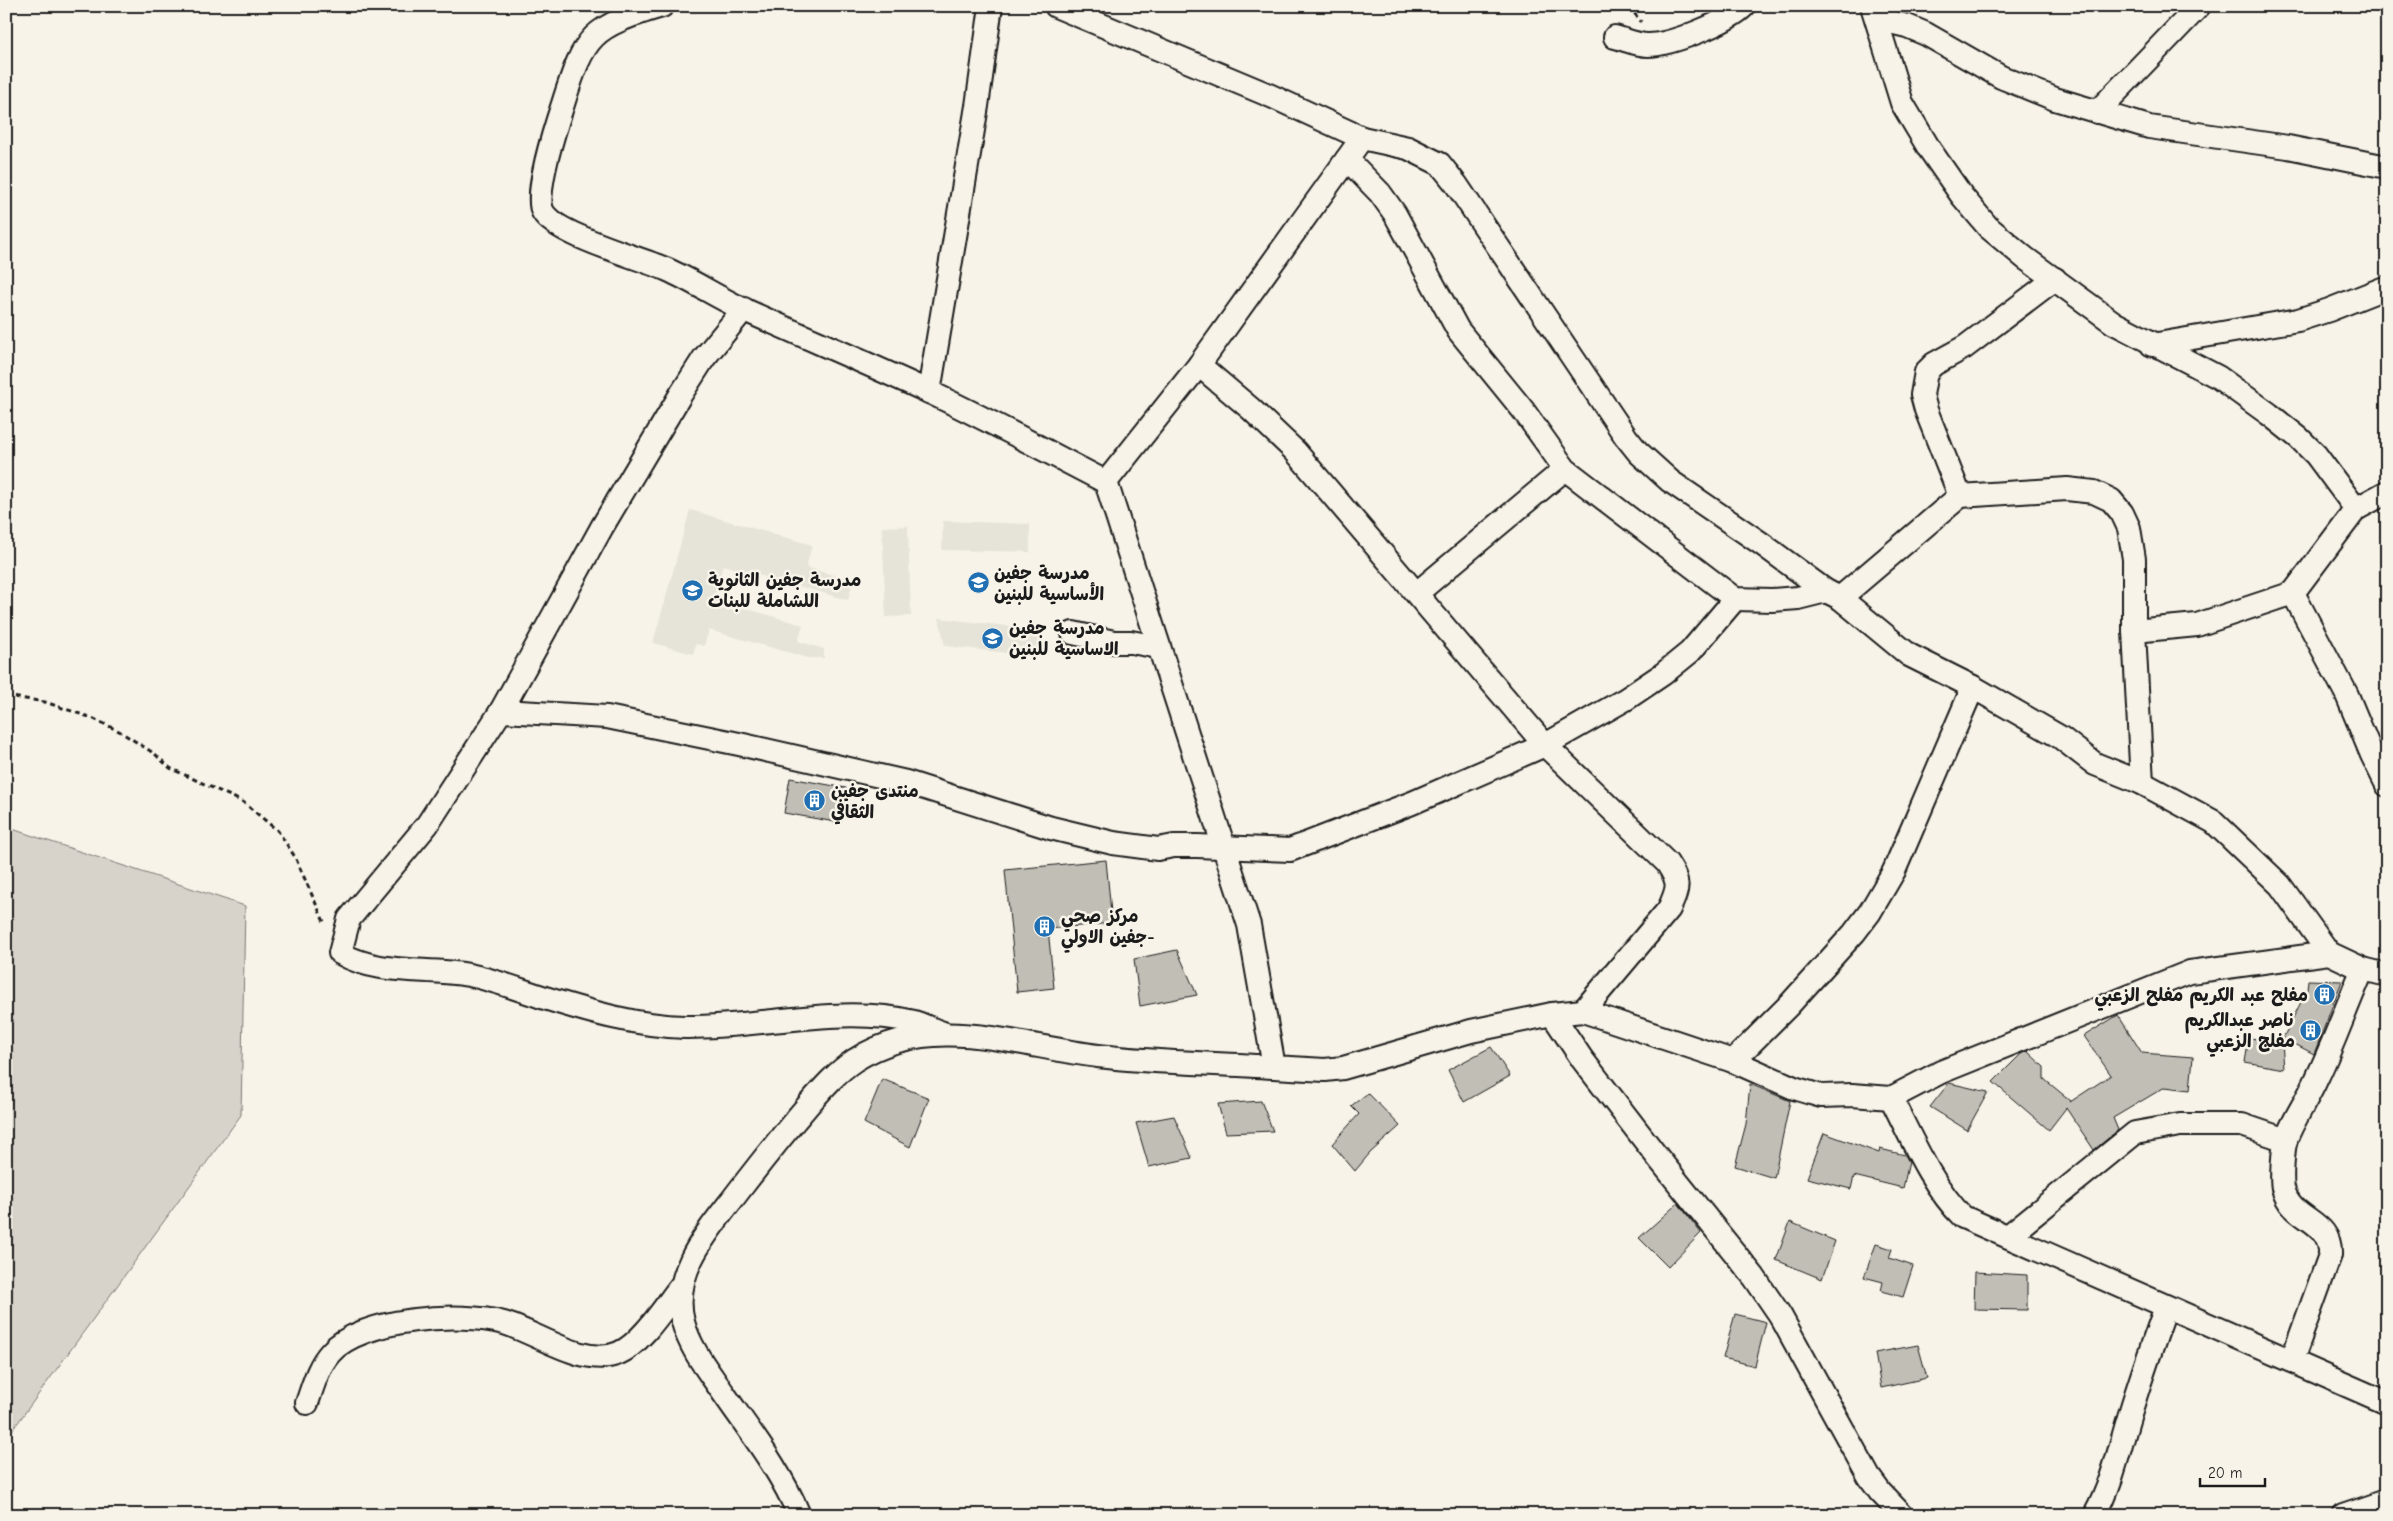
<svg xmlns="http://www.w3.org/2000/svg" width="2393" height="1521" font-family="'Comic Neue','Playpen Sans Arabic',sans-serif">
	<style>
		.built { fill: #e6e3d9 }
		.green { fill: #d7d3cb; stroke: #7a7874 }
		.building { fill: #c0beb5; stroke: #1c1c1c }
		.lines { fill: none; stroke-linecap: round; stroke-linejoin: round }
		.minor-casing { stroke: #1c1c1c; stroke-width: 26 }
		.path { stroke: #1c1c1c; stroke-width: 3; stroke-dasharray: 5 4; stroke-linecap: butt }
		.minor { stroke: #f7f3e8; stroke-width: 22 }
		.labels { text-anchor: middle; stroke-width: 5; stroke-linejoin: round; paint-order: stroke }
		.poi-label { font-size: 18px; font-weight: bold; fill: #1c1c1c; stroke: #f7f3e8; text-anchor: start }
	</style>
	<rect width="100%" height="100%" fill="#f7f3e8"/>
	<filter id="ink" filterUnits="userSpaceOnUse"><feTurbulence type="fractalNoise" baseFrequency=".02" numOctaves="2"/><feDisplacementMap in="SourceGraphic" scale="10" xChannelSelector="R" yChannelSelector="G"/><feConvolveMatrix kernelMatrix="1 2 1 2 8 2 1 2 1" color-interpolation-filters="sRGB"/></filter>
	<g filter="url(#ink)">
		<g class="built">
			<path d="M 690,510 L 812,545 L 806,567 L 853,581 L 848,600 L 723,565 L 713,599 L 803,625 L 798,641 L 824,649 L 824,658 L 808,658 L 709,630 L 704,646 L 696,644 L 693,654 L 653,643 Z"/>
			<path d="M 943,521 L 1030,524 L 1030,552 L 942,550 Z"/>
			<path d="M 908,526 L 911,616 L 886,617 L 882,527 Z"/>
			<path d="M 939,618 L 1041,630 L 1045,657 L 945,646 Z"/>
		</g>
		<path class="green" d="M 6,827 L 245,906 L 241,1115 L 6,1439 Z"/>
		<g class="building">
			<path d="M 790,778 L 846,788 L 841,823 L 784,813 Z"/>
			<path d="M 1106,860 L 1112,923 L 1048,929 L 1054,988 L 1017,992 L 1005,870 Z"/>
			<path d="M 1177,950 L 1197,995 L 1140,1006 L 1134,959 Z"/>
			<path d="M 2308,980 L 2342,981 L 2314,1054 L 2283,1038 L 2307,990 Z"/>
			<path d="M 2118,1015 L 2142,1053 L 2193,1057 L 2190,1090 L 2165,1087 L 2113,1118 L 2118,1130 L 2094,1150 L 2066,1108 L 2049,1130 L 1993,1082 L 2021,1054 L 2027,1051 L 2044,1067 L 2044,1079 L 2071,1101 L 2070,1102 L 2111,1075 L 2084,1036 Z"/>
			<path d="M 2249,1038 L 2282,1042 L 2284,1069 L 2245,1062 Z"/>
			<path d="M 1491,1047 L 1510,1076 L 1464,1102 L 1448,1070 Z"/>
			<path d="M 882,1079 L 929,1098 L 910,1147 L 864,1123 Z"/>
			<path d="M 1949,1083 L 1988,1092 L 1967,1130 L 1930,1107 Z"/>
			<path d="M 1750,1084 L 1790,1101 L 1774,1178 L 1735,1166 L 1746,1124 Z"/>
			<path d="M 1368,1093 L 1400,1126 L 1370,1153 L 1355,1171 L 1332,1144 L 1359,1114 L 1351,1106 Z"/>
			<path d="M 1261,1101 L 1273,1131 L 1226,1133 L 1218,1104 Z"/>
			<path d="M 1174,1116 L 1192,1158 L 1149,1167 L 1136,1123 Z"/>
			<path d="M 1824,1133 L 1879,1153 L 1880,1149 L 1905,1155 L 1909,1162 L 1903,1188 L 1854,1176 L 1851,1189 L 1807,1178 Z"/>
			<path d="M 1678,1203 L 1701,1233 L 1668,1267 L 1639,1238 Z"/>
			<path d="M 1790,1222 L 1835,1241 L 1822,1279 L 1776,1260 Z"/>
			<path d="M 1876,1244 L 1892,1249 L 1889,1258 L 1913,1266 L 1903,1297 L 1881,1291 L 1883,1282 L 1864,1277 Z"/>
			<path d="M 1975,1272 L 2027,1275 L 2027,1310 L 1974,1309 Z"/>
			<path d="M 1735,1314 L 1766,1322 L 1755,1366 L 1723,1358 Z"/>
			<path d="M 1918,1345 L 1927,1378 L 1881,1388 L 1875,1353 Z"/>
		</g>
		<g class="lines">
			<defs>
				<g id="minor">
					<path d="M 662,6 C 591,27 585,34 563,104 C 556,125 533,195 543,212 C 556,235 641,258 668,270 C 695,282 720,299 747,311 C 807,338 867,363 927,391 C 987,419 1046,451 1106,482"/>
					<path d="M 1056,6 L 1271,96 L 1362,138 L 1408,148 L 1440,164 L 1456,184 L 1626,437 L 1638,452 L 1670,481 L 1762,544 L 1826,591 L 1840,598 L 1909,655 L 1973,687 L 2060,737 L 2095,764 L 2142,783 L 2214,822 L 2280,885 L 2329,953"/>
					<path d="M 1872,6 L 1902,103 L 1930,150 L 1962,196 L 1988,227 L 2025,258 L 2114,323 L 2218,377 L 2269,414 L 2299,438 L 2316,455 L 2356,509"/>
					<path d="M 1877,19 L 1907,26 L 1926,34 L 2001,77 L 2055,99 L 2149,127 L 2288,147 L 2387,167"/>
					<path d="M 1615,37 C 1626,40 1637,45 1648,45 C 1671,45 1728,22 1744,6"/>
					<path d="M 2097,112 L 2199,6"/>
					<path d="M 1362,138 L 1199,365 L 1106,482 L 1249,925 L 1274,1067 L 1325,1070 L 1343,1068 L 1471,1031 L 1552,1014 L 1583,1011 L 1733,1061 L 1794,1088 L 1821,1096 L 1852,1095 L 1891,1098 L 1941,1072 L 2190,972 L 2329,953 L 2363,969 L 2387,975"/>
					<path d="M 1347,159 L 1380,193 L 1395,214 L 1458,330 L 1523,410 L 1565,469 L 1735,599 L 1772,600 L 1798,598 L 1826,591"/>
					<path d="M 744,309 L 704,358 L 681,394 L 602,527 L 501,711 L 427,825 L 349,919 L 340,953 C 380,976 425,967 469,975 C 495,980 520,990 545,998 C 590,1012 638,1026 685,1027 C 761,1028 840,1004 914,1022 C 924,1025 933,1030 943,1033"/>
					<path d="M 2152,345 L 2298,320 L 2329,310 L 2387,287"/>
					<path d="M 1199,365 L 1251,409 L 1295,451 L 1545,745 L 1667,863 C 1680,883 1679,887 1669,909 L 1583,1011"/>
					<path d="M 929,392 L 977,106 L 991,6"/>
					<path d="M 1960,496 L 2067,489 L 2094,492 L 2111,500 L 2122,513 L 2129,528 L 2134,559 L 2134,631 L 2142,783"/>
					<path d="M 1417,593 L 1565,469"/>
					<path d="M 2293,593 L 2347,695 L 2372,755 L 2387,785"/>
					<path d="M 1840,598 L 1960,496 L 1926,410 L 1922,395 L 1926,372 L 1934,364 L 1965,347 L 2055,279"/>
					<path d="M 2134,631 L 2197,625 L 2293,593 L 2356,509 L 2387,492"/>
					<path d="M 1073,633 L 1114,642 L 1131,642 L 1159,647"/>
					<path d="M 501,711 L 607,717 L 739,744 L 906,782 L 1051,828 L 1113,843 L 1158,849 L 1174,846 L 1197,846 L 1290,850 L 1412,803 L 1545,745 L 1626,699 L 1663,674 L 1690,652 L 1735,599"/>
					<path d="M 1552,1014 L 1582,1059 L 1659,1159 L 1754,1277 L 1780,1315 L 1869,1477 L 1880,1492 L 1902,1515"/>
					<path d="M 1733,1061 L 1789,1005 L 1854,933 L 1870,912 L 1894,871 L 1973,687"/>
					<path d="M 1891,1098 C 1911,1137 1932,1187 1963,1217 L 2387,1403"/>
					<path d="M 2008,1236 L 2135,1133 L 2180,1125 L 2242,1125 L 2286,1140"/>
					<path d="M 2292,1360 L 2330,1255 C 2332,1218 2291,1222 2283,1188 C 2281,1178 2283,1149 2286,1139 C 2294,1118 2308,1099 2317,1078 C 2334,1043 2347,1005 2363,969"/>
					<path d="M 307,1403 C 313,1386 318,1366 331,1352 C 362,1318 461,1311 504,1323 C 538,1333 584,1368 619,1353 C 641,1344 665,1306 680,1287"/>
					<path d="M 799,1515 C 781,1471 751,1433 724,1394 C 709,1372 690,1349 683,1322 C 670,1272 710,1229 738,1192 C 761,1162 784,1133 809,1104 C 823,1088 837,1072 855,1060 C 933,1011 1015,1046 1098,1056 C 1156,1063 1216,1063 1274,1067"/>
					<path d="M 2095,1515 C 2112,1484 2119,1450 2129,1417 C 2140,1380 2153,1343 2166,1307"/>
					<path d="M 2343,1515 L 2387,1500"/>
				</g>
			</defs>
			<use href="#minor" class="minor-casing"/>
			<g class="path">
				<path d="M 1629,6 L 1641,22"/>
				<path d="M 6,696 L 45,702 L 92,718 L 119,731 L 155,754 L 170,768 L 243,802 L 278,831 L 295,857 L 325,924"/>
			</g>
			<use href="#minor" class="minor"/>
		</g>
	</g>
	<defs>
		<symbol id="university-disc" viewBox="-11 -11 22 22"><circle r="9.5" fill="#1f6fb2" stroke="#f7f3e8"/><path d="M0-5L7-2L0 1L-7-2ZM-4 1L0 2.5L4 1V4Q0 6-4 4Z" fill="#fff"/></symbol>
		<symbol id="building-disc" viewBox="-11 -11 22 22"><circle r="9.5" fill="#1f6fb2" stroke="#f7f3e8"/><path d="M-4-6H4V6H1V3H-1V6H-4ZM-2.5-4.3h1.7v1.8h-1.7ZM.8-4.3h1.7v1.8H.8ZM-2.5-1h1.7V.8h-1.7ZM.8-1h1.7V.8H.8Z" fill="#fff"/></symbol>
	</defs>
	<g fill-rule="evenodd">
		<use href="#university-disc" x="966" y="570" width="25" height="25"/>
		<use href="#university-disc" x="680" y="578" width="25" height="25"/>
		<use href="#university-disc" x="980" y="626" width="25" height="25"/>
		<use href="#building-disc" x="802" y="788" width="25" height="25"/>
		<use href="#building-disc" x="1032" y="914" width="25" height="25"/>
		<use href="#building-disc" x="2312" y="982" width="25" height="25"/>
		<use href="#building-disc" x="2298" y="1018" width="25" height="25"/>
	</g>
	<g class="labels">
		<g class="poi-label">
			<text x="994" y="579">مدرسة جفين<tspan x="994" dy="21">الأساسية للبنين</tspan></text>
			<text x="708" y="586">مدرسة جفين الثانوية<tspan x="708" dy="21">اللشاملة للبنات</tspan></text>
			<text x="1009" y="634">مدرسة جفين<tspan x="1009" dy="21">الاساسية للبنين</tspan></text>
			<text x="831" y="797">منتدى جفين<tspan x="831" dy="21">الثقافي</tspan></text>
			<text x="1061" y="922">مركز صحي<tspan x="1061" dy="21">جفين الاولي-</tspan></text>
			<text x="2308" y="1001" text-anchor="end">مفلح عبد الكريم مفلح الزعبي</text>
			<text x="2295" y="1026" text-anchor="end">ناصر عبدالكريم<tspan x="2295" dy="21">مفلج الزعبي</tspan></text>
		</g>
	</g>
	<rect width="2393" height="1521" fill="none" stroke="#f7f3e8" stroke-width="25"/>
	<rect x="12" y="12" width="2368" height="1496" fill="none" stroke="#1c1c1c" stroke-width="2" filter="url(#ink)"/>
	<path d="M2200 1478v8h65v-8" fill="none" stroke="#1c1c1c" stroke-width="2.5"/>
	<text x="2208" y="1478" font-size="15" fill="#1c1c1c" stroke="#f7f3e8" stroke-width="4" paint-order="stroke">20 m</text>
</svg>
